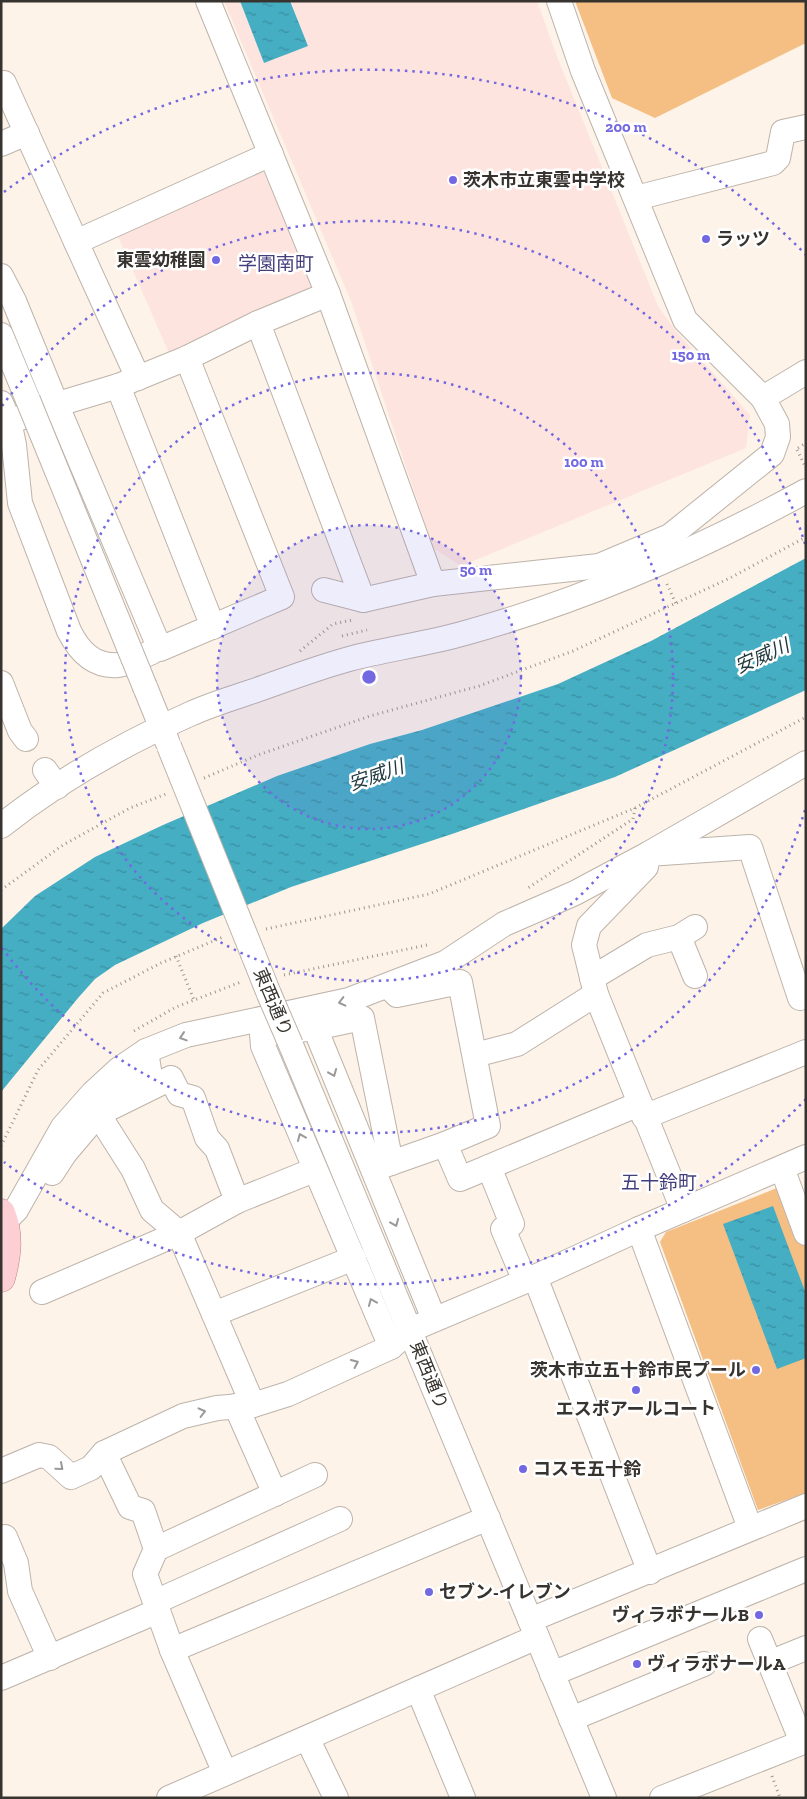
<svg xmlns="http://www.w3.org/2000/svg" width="807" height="1799" font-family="'Zilla Slab','Noto Sans JP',serif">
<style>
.education{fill:#fee4df}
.green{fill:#f5be83}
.water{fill:url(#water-ripples)}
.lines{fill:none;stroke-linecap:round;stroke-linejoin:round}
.minor-casing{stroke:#bdb3aa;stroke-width:26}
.major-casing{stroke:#b78487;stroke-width:29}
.path{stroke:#9e978f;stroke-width:3;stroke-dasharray:1 4;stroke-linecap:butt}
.minor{stroke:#fff;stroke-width:24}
.major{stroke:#fdcfd4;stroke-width:28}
.minor-bridge-casing{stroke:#bdb3aa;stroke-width:26;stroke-linecap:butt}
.minor-bridge{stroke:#fff;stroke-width:24}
.oneway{stroke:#9b9997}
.ring{fill:none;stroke:#7368e2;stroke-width:2.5;stroke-dasharray:2.5 5}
.poi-dot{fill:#7368e2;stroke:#fff;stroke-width:2}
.labels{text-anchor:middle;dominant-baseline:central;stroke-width:5;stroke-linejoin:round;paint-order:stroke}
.poi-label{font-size:18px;font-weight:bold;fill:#37332f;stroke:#fff;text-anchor:start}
.street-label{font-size:18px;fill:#37332f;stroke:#fff}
.neighbourhood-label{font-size:19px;fill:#433f7c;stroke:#fff}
.water-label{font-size:19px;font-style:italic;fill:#21393e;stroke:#fff}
.centre{fill:#7368e2;stroke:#fff;stroke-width:2.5}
.ring-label{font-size:15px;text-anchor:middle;font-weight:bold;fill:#7368e2;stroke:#fff;stroke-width:5;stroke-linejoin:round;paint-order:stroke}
</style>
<defs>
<pattern id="water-ripples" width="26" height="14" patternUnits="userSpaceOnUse" patternTransform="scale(1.25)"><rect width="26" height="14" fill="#45aec3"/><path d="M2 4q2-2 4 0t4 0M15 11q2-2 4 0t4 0" fill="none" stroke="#3a8e9f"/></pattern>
</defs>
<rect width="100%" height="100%" fill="#fdf3e8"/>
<g class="education">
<polygon points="224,1 537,1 558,59 658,306 675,330 750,415 746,448 461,566 433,548 351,301"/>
<polygon points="260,171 265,173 315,289 169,353 116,232"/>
</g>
<g class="green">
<polygon points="575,1 806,1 806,43 655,118 612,98"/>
<polygon points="777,1188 785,1191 806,1248 806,1493 758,1510 660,1242 666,1232"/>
</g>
<g class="water">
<polygon points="240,1 290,1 308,46 264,63"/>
<polygon points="806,558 806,690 615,777 452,834 291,887 203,923 115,965 95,979 78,998 1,1092 1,929 35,896 95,857 163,825 277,776 370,744 422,730 558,684 651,641"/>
<polygon points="773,1206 806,1294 806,1358 777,1369 723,1224"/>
</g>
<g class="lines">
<defs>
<g id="minor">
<polyline points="208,1 328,294 433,584"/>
<polyline points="4,83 76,242"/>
<polyline points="1,144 27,133"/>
<polyline points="636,198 773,163 778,158 783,132 806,127"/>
<polyline points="1,276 14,301 57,406 160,649 282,597 187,358"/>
<polyline points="258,323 363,600 433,584 599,566 670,536 772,454 778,437 777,424 763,398 685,320 583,71 559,1"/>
<polyline points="1,335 28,400"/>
<polyline points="138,378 76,242 271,154"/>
<polyline points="118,386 213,627"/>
<polyline points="763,398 806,372"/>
<path d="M1,403L9,421L14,445L20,503L69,631C79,651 93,667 118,665C129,664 142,656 152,652"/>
<polyline points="1,424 57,406 68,401 118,386 187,358 258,323 328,294"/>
<polyline points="324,590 363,600"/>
<polyline points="1,683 20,731 26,739"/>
<polyline points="145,687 167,741"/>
<polyline points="45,770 57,787"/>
<path d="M1,826C59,780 123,744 190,714C214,703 240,696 265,687C293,677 320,667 349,659C387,649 427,644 465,633C584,600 698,550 806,491"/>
<polyline points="679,937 695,976"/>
<polyline points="253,954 269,994"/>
<polyline points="592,978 647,945 679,937 695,927"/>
<polyline points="390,988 397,995 460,982 488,1126 445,1144"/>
<polyline points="312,1012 315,1028 434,1319"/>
<polyline points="291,1045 604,1798"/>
<polyline points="146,1051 149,1070 122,1089 98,1114 133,1169 152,1210 179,1233 253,1405"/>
<polyline points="475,1055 517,1044 596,994"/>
<polyline points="644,1117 806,1052"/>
<polyline points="489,1167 512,1224 503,1229 525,1281"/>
<polyline points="377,1168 445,1144 460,1179 639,1104"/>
<polyline points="782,1168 806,1233"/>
<polyline points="52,1173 65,1153 98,1114 171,1078 179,1094 193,1098 207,1138 217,1149 237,1201"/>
<polyline points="683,1210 596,994 584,945 589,926 646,867 648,854 750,847 800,998"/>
<polyline points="5,1221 16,1210 63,1127 93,1093 118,1070 146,1051 186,1035 349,1000 445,963 504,924 575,893 648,854 806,763"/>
<polyline points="639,1229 750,1528"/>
<polyline points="535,1277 650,1572"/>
<polyline points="42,1292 179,1233 237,1201 314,1170"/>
<polyline points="214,1314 354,1258"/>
<polyline points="391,1347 263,1046 262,1034 315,1028 362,1018 391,1163"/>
<polyline points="236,1406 275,1494"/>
<polyline points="104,1453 130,1507 143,1511 156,1549 145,1574 172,1650 225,1773"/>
<polyline points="1,1471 39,1455 49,1457 71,1477 91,1468 104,1453 183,1416 217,1408 253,1405 288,1394 391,1347 410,1330 535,1277 639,1229 806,1157"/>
<polyline points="5,1537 16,1563 20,1591 50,1658"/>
<polyline points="156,1549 315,1475"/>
<polyline points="155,1602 340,1519"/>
<polyline points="530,1620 806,1506"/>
<polyline points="760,1639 802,1742"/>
<polyline points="172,1650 488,1518"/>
<polyline points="769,1663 806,1648"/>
<polyline points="552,1674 806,1569"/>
<polyline points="1,1678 158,1611"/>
<polyline points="418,1689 463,1798"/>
<polyline points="571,1719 704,1664"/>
<polyline points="307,1738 336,1798"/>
<polyline points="169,1798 537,1637"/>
<polyline points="662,1798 806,1741"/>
</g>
<path id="major" d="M1,1213C10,1235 7,1256 1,1278"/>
</defs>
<use href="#minor" class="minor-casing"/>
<use href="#major" class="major-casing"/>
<g class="path">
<polyline points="798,448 806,443"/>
<polyline points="797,450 806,468"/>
<polyline points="667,584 676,604"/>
<polyline points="342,636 367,630"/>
<polyline points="300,651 333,624 352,620"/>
<polyline points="204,778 258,755 370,716 479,686 573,651 730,578 806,537"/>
<polyline points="635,808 806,717"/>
<polyline points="1,890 63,845 130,808 166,794"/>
<polyline points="266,929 429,894 635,808 633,819 528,888"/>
<polyline points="176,956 194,1000"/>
<polyline points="284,975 427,945"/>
<polyline points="134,1031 176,1007 241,982"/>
<polyline points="1,1146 38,1070 103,993 161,963 223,937"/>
<polyline points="772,1776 780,1798"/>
</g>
<use href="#minor" class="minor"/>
<use href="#major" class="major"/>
<defs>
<g id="minor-bridge">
<polyline points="28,400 145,687"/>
<polyline points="169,746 253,954"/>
<polyline points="269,994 291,1045"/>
</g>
</defs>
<use href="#minor-bridge" class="minor-bridge-casing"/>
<use href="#minor-bridge" class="minor-bridge"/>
</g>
<defs><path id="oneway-chevron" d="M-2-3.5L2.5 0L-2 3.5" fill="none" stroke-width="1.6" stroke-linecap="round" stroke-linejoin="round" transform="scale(1.25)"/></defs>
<g class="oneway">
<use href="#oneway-chevron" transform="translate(342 1002) rotate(166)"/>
<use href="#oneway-chevron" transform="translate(183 1037) rotate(162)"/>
<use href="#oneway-chevron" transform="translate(333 1073) rotate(68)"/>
<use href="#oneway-chevron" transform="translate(301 1137) rotate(-113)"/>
<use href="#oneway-chevron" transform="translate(395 1223) rotate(68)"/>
<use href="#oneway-chevron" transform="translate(372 1302) rotate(-113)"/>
<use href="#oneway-chevron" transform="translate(355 1363) rotate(-25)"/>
<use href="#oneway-chevron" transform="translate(202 1412) rotate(-14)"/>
<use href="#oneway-chevron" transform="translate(60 1467) rotate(41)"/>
</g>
<circle cx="369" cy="677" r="152" fill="#7368e2" fill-opacity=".12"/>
<g class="ring">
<circle cx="369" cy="677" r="152"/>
<circle cx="369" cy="677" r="304"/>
<path d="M805 810A456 456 0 0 1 2 948M2 406A456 456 0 0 1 805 544"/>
<path d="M806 1099A607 607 0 0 1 4 1162M4 192A607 607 0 0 1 806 255"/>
</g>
<g class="poi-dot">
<circle cx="453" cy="180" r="5"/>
<circle cx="706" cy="239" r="5"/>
<circle cx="216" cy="260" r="5"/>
<circle cx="756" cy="1370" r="5"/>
<circle cx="636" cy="1390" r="5"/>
<circle cx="523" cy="1469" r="5"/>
<circle cx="429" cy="1592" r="5"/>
<circle cx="759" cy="1615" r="5"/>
<circle cx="637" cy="1664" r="5"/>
</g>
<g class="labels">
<g class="poi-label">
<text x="463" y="180">茨木市立東雲中学校</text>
<text x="716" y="239">ラッツ</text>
<text x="206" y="260" text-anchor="end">東雲幼稚園</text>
<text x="746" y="1370" text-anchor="end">茨木市立五十鈴市民プール</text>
<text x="636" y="1409" text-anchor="middle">エスポアールコート</text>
<text x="533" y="1469">コスモ五十鈴</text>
<text x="439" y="1592">セブン-イレブン</text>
<text x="749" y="1615" text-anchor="end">ヴィラボナールB</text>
<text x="647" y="1664">ヴィラボナールA</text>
</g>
<g class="street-label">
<text transform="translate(273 1002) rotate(67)">東西通り</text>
<text transform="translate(429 1375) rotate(68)">東西通り</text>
</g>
<g class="neighbourhood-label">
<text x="276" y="263">学園南町</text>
<text x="659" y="1182">五十鈴町</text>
</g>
<g class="water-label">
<text transform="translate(762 656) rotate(-24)">安威川</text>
<text transform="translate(376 775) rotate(-19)">安威川</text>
</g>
</g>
<circle cx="369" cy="677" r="8" class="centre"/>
<g class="ring-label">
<text x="626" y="132">200 m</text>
<text x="691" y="360">150 m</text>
<text x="584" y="467">100 m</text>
<text x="476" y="575">50 m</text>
</g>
<rect width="807" height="1799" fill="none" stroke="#37332f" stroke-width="5"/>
</svg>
